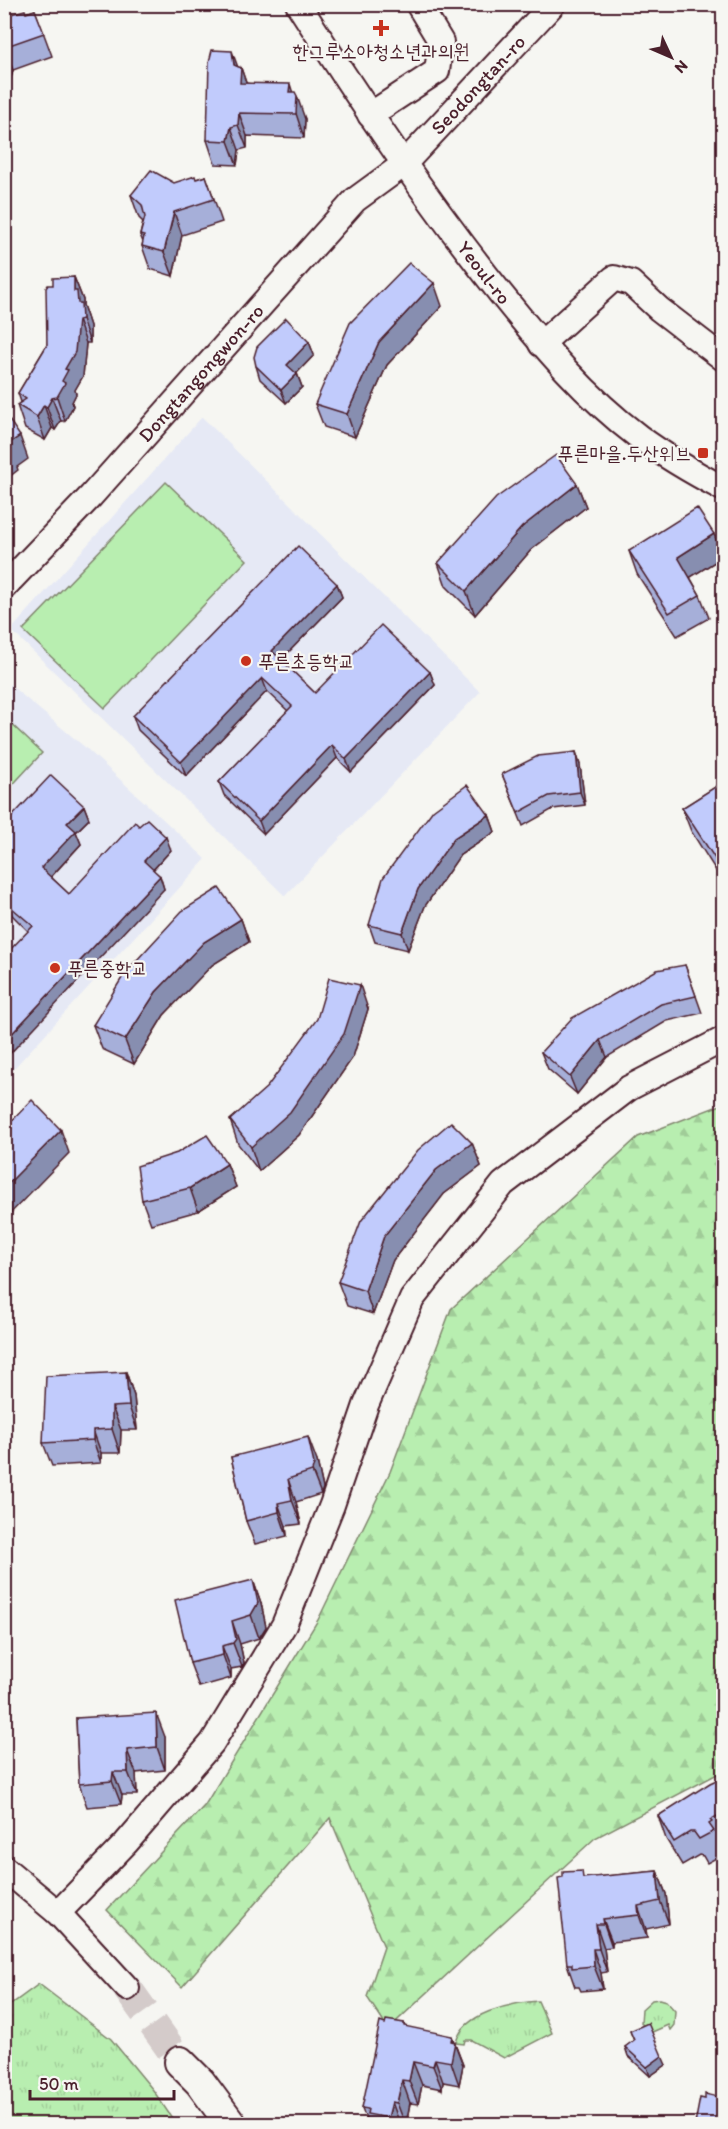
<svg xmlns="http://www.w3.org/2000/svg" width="728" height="2129" font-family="Itim,'Poor Story',sans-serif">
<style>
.built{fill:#e6e9f5}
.forest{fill:url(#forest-firs);stroke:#81866e;stroke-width:1.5}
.park{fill:url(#park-tufts);stroke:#81866e;stroke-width:1.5}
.garden{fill:#b8eeb0;stroke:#81866e;stroke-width:1.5}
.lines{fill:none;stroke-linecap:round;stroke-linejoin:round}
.major-tunnel{stroke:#d4cbca;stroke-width:30;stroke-dasharray:30 15;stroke-linecap:butt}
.minor-casing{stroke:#4a1f2b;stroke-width:28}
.major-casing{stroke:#4a1f2b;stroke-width:34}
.minor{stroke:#f6f6f2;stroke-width:24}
.major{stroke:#f6f6f2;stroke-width:30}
.wall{fill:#a6afd9;stroke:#4a1f2b;stroke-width:1.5}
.shaded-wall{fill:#878eb0;stroke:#4a1f2b;stroke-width:1.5}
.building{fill:#c1cbfc;stroke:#4a1f2b;stroke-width:1.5}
.poi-dot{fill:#c8321e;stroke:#f6f6f2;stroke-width:2}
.labels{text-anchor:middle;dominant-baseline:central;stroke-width:4.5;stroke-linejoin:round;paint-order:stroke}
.poi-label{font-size:20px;fill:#4a1f2b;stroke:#f6f6f2;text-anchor:start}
.street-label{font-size:20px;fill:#4a1f2b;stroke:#f6f6f2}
</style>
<defs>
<pattern id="forest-firs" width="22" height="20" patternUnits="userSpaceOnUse" patternTransform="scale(1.5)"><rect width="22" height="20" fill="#b8eeb0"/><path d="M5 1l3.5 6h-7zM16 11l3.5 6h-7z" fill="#a0cc98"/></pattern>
<pattern id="park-tufts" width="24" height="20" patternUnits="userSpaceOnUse" patternTransform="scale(1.5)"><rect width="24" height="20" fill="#b8eeb0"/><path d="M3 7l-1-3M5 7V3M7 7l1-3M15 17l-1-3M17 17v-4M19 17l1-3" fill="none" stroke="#a0cc98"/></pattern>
</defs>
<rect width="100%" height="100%" fill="#f6f6f2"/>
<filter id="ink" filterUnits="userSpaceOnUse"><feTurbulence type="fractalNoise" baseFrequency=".0167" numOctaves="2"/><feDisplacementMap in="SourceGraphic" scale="12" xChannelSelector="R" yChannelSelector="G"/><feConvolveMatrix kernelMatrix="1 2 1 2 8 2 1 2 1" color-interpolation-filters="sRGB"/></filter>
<g filter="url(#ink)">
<g class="built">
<polygon points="202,417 480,692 285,896 11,630"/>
<polygon points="4,680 86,748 206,859 5,1078"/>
</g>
<polygon class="forest" points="723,1104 723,1771 595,1838 388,2029 367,1997 384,1947 330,1818 182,1987 107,1910 205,1805 318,1620 390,1472 451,1309 638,1137"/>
<g class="park">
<polygon points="39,1984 111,2039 153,2090 176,2124 5,2124 5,2009"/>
<polygon points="659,1999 666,2001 675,2011 674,2025 670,2030 668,2025 650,2033 641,2023 642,2009 652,2000"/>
<path d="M538,2001L552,2033L504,2058L471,2040H465L464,2044L456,2043C462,2013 511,2003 538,2001Z"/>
</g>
<g class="garden">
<polygon points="166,482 247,560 105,708 23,630"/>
<polygon points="5,718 42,753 5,793 4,793"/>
</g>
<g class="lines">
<polyline class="major-tunnel" points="127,1988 180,2062"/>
<defs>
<g id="minor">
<path id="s1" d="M298,4C362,104 427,201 501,294C542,345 586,397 639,437C666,457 694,473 724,489"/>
<polyline points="370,115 437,71 441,42 418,4"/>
<polyline points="541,344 614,278 631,283 659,309 724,359"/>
<path id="s2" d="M4,587L91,496L355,200L403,165L553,4"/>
<polyline points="4,1868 58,1913 127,1988"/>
<polyline points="58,1913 126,1843 212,1743 284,1625 332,1505 366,1405 412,1299 503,1184 629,1088 724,1039"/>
</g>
<polyline id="major" points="180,2062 200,2082 231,2124"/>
</defs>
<use href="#minor" class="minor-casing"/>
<use href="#major" class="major-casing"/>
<use href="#minor" class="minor"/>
<use href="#major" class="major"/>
</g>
<g class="wall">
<polygon points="35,10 52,56 13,70 4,104 4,16 26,13"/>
<polygon points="238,67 241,68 246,83 292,92 305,119 304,138 247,136 247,148 239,150 237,165 215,164 207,140"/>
<polygon points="206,176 222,222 182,235 173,276 150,269 142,246 143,242 140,235 143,222 139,218 131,195 174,183 196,179"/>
<polygon points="74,277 83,300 83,305 90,326 90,343 86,343 83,376 75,390 76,394 72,402 73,406 65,421 61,421 55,430 52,428 45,440 25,429 17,405 21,402 18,393 47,345 53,285"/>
<polygon points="442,306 387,365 355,437 324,427 315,404"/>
<polygon points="309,342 314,355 297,373 302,387 286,403 260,379 256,366"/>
<polygon points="577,484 586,507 531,550 475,615 446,586 438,563"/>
<polygon points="714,534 723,557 690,577 700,595 709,618 677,636 637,574 629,551"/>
<polygon points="337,584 342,597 281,660 315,693 430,672 435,685 351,772 337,758 264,834 224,795 219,782 288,711 267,691 186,776 138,730 133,716"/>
<polygon points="576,752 580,765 585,805 553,809 523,826 502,774"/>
<polygon points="723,782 723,882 691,831 682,808"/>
<polygon points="84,806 89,819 76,832 81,844 51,877 69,894 171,850 153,870 160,876 164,889 28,931 10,913 4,919 4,825"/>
<polygon points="489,815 495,832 460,855 425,906 408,950 375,942 369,925"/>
<polygon points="241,919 249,942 212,965 164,1015 134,1064 102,1049 93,1025"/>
<polygon points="685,965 702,1013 667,1021 607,1057 577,1094 548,1069 541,1052"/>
<polygon points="368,1009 353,1057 299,1135 259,1171 238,1144 230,1120"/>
<polygon points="472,1143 481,1166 444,1194 393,1260 373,1314 347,1306 338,1282"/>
<polygon points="227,1164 236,1187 198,1211 151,1224 142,1200"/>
<polygon points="126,1372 134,1396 137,1430 121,1430 120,1453 101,1453 101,1463 52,1466 43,1443"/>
<polygon points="231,1457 317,1461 323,1488 321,1494 296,1502 301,1524 286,1526 287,1536 255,1544 246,1521"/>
<polygon points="253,1580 261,1603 266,1627 259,1638 240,1644 244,1663 242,1667 231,1669 231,1678 199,1687 190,1663"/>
<polygon points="76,1718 165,1737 165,1770 136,1773 137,1795 122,1795 121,1804 87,1807 79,1784"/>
<polygon points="723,1777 723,1840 719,1843 720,1845 719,1846 722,1855 707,1863 703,1856 699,1855 682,1865 666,1839 658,1816"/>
<polygon points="657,1871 666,1894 669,1924 646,1929 647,1938 612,1942 612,1947 604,1948 607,1972 601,1973 603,1989 581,1991 579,1987 575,1987 567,1964 585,1878"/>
<polygon points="404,2023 405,2027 454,2042 463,2065 459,2085 443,2082 442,2089 422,2085 418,2104 410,2103 406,2124 368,2124 362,2108 385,2024"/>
<polygon points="630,2031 666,2065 650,2076 628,2056 625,2047 634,2041"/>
</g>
<g class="shaded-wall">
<polygon points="4,47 13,70 4,104"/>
<polygon points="232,51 240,73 241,68 249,91 248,107 234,65"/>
<polygon points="290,84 296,103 297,96 305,119 304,138 289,92"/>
<polygon points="239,113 247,136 247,148 238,125"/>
<polygon points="231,127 239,150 237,165 228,141"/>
<polygon points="174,212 182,235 173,276 164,252"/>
<polygon points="74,277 83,300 83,305 90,326 90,343 82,319 74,291"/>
<polygon points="434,283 442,306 387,365 355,437 347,414 379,342"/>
<polygon points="78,320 86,343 83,376 75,390 76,394 72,402 73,406 65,421 57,397"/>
<polygon points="309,342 314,355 292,378 287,365"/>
<polygon points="297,374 302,387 286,403 281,390"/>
<polygon points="52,398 61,421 55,430 47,407"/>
<polygon points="44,405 52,428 45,440 37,417"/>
<polygon points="20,436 28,459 17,467 18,470 9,477 10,480 4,484 4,450 8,444"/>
<polygon points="577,484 586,507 531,550 475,615 466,591 522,527"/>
<polygon points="714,534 723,557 686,580 678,557"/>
<polygon points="337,584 342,597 277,664 272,651"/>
<polygon points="430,672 435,685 351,772 346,759"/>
<polygon points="262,678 267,691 186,776 181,762"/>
<polygon points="332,745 337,758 264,834 259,821"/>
<polygon points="576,752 580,765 585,805 580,792"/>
<polygon points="84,806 89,819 76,832 81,844 46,882 41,868 67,823"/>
<polygon points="489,815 495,832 460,855 425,906 408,950 402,933 418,889 454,838"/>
<polygon points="166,837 171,850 149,874 144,861"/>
<polygon points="160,876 164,889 4,1060 4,1042"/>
<polygon points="5,900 10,913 4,919 4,901"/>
<polygon points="241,919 249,942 212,965 164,1015 134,1064 125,1040 156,992 204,942"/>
<polygon points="360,985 368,1009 353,1057 299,1135 259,1171 251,1147"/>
<polygon points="600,1040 607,1057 577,1094 570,1077"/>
<polygon points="61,1130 69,1153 4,1220 4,1188"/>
<polygon points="472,1143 481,1166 444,1194 393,1260 373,1314 365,1291 384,1236 436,1170"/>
<polygon points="227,1164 236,1187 198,1211 190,1188"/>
<polygon points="126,1372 134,1396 137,1430 129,1406"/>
<polygon points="112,1407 121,1430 120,1453 112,1429"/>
<polygon points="93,1430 101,1453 101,1463 93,1440"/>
<polygon points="308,1437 317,1461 323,1488 321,1494 312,1471"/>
<polygon points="288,1479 296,1502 301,1524 292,1500"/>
<polygon points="278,1503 286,1526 287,1536 279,1512"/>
<polygon points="253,1580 261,1603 266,1627 259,1638 251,1615"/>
<polygon points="232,1621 240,1644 244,1663 242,1667 233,1643"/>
<polygon points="222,1646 231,1669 231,1678 223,1655"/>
<polygon points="156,1713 165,1737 165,1770 157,1747"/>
<polygon points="127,1750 136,1773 137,1795 128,1772"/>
<polygon points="113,1772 122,1795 121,1804 112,1781"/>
<polygon points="657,1871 666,1894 669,1924 660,1901"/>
<polygon points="638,1906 646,1929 647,1938 639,1915"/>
<polygon points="603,1919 612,1942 612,1947 604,1924"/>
<polygon points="596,1924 604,1948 607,1972 599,1949"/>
<polygon points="593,1949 601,1973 603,1989 594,1966"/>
<polygon points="452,2036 463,2065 459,2085 451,2062"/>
<polygon points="662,2056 666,2065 650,2076 647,2067"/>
<polygon points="435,2059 443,2082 442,2089 433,2066"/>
<polygon points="413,2062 422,2085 418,2104 409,2081"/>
<polygon points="402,2080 410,2103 406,2124 405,2124 397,2103"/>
<polygon points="392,2102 400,2124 391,2124 388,2118"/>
</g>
<g class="building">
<polygon points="25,10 26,13 35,10 44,33 4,47 4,16"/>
<polygon points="212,50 232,51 234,65 241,68 240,83 290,84 289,92 295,92 297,96 296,114 239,113 238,125 231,127 228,141 207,140 209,62"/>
<polygon points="151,170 174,183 195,176 196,179 206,176 214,199 174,212 164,252 142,246 144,236 140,235 145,217 142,205 131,195"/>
<polygon points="409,263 434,283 379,342 347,414 315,404 350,323"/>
<polygon points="74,277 74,291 77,291 78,303 81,303 82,319 78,320 75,352 65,369 68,370 62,381 65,383 57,397 52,398 47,407 44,405 37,417 17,405 26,399 18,393 47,345 46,288 48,285 53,285 53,278"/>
<polygon points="286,318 309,342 287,365 297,374 281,390 256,366 254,357 257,347"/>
<polygon points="5,414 20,436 8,444 10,447 4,450"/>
<polygon points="556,455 577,484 522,527 466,591 438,563 496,498"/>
<polygon points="697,508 714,534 678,557 700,595 669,613 629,551"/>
<polygon points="298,546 337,584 272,651 315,693 381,625 430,672 346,759 332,745 259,821 219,782 292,706 262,678 181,762 133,716"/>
<polygon points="576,752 580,792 549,796 518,813 502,774 538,756"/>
<polygon points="51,775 84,806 67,823 76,831 41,868 69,894 135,822 139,826 147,819 166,837 144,861 160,876 4,1042 4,956 33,926 4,901 4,825"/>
<polygon points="723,782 723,871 682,808"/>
<polygon points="467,785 489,815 454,838 418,889 402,933 369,925 383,878 433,810"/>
<polygon points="219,888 241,919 204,942 156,992 125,1040 93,1025 125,973 182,911"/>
<polygon points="685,965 696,996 661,1004 600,1040 570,1077 541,1052 572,1018 657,970"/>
<polygon points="329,978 360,985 344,1034 290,1112 251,1147 230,1120 267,1087 317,1019"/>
<polygon points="32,1100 61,1130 4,1188 4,1129"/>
<polygon points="451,1122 472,1143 436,1170 384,1236 365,1291 338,1282 361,1221 418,1150"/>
<polygon points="207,1135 227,1164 190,1188 142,1200 137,1166 177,1153"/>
<polygon points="126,1372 129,1406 112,1407 112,1429 93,1430 93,1440 43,1443 46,1376"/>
<polygon points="308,1437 314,1464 312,1471 288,1479 292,1500 278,1503 279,1512 246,1521 231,1457"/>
<polygon points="253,1580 258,1603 251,1615 232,1621 236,1639 233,1643 222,1646 223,1655 190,1663 175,1600"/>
<polygon points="156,1713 157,1747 127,1750 128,1772 113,1772 112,1781 79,1784 76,1718"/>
<polygon points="723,1777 723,1813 710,1820 712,1822 709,1824 714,1831 699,1839 694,1832 690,1832 674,1842 658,1816 710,1783"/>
<polygon points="582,1871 583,1878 657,1871 660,1901 638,1906 639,1915 603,1919 604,1924 596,1924 599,1949 593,1949 594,1966 572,1968 572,1964 567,1964 558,1878 563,1877 563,1872"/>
<polygon points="386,2020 404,2023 404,2026 452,2036 451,2041 455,2042 451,2062 435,2059 433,2066 413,2062 409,2081 402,2080 397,2103 392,2102 388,2118 367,2114 368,2109 362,2108 380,2022 385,2024"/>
<polygon points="648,2023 662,2056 647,2067 625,2047 634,2040 630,2031"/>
<polygon points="705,2094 723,2098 723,2124 695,2124 700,2098 705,2099"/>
</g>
</g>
<g class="poi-dot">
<path d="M378 19h6v6h6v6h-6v6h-6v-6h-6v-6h6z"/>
<rect x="697" y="447" width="12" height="12" rx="3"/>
<circle cx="246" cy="661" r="6"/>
<circle cx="55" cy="968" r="6"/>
</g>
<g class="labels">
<g class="poi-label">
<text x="381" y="51" text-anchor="middle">한그루소아청소년과의원</text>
<text x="691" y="453" text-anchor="end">푸른마을.두산위브</text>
<text x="258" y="661">푸른초등학교</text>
<text x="67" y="968">푸른중학교</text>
</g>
<g class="street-label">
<text stroke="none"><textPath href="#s2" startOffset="692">Seodongtan-ro</textPath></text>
<text stroke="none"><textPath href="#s1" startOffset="327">Yeoul-ro</textPath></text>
<text stroke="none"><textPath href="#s2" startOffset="291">Dongtangongwon-ro</textPath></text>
</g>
</g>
<rect width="728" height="2129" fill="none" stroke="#f6f6f2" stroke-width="24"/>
<rect x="12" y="12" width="704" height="2105" fill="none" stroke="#4a1f2b" stroke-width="2" filter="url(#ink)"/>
<g transform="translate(671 57) rotate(134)" stroke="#f6f6f2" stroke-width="4.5" paint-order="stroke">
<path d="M0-4.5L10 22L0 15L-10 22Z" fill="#4a1f2b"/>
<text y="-9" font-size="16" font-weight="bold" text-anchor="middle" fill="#4a1f2b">N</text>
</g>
<path d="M30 2090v9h144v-9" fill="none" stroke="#4a1f2b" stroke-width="3"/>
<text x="39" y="2090" font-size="18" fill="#4a1f2b" stroke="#f6f6f2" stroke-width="4.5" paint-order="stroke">50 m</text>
</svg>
